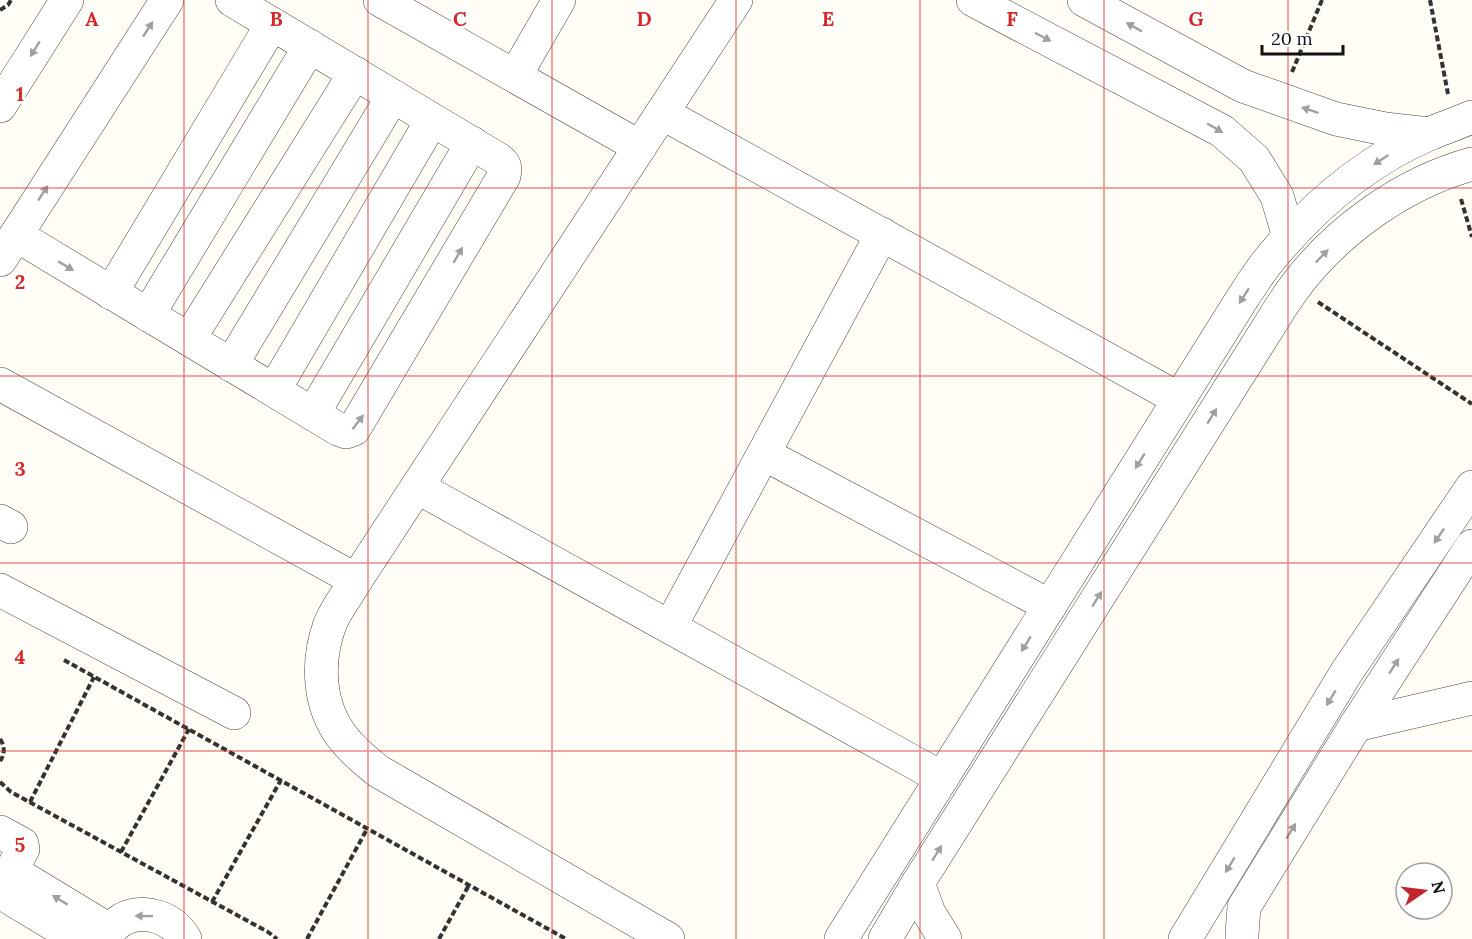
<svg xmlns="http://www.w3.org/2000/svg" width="1472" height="939" font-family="Lora,serif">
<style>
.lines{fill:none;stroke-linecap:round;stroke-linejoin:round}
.minor-casing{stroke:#444;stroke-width:34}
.path{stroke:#333;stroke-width:4;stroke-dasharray:6 3;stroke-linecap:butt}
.minor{stroke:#fff;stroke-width:33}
.oneway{fill:#a0a0a0}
.grid{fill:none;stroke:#d62828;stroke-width:1.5;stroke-opacity:0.55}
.grid-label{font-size:20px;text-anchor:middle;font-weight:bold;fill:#d62828;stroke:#fff;stroke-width:6;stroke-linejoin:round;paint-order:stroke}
</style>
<rect width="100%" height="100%" fill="#fffdf5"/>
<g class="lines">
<defs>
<g id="minor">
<polyline points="380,0 640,147"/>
<polyline points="973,0 1222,131 1254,159 1277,196 1289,237"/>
<polyline points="1084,0 1243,86 1336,119 1385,129 1429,134"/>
<polyline points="515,76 559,0"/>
<polyline points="0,106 67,0"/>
<polyline points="662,113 1179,399"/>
<path d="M16,235L338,429L346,432L354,429L504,176C506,167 505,164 498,159L232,0"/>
<polyline points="0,260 167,0"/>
<polyline points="111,293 272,24"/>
<polyline points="148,315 310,46"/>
<polyline points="189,339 355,73"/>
<polyline points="231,365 393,96"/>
<polyline points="0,384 356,580"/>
<polyline points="274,390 432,120"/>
<polyline points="313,414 472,143"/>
<polyline points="764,454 1050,606"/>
<polyline points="417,487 942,778"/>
<polyline points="0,521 11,527"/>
<polyline points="0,590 234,713"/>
<polyline points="670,627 882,234"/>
<polyline points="1356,725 1472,698"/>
<polyline points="0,832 22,844 23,849 1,890"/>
<polyline points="12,871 109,930"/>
<polyline points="918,883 929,913 945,939"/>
<polyline points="0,892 78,939"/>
<path d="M103,939C108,932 115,924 123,919C146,908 173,918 185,939"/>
<path d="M668,939L378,771C366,761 354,752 344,739C318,707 316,662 330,624C336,609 348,594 356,580L736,0"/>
<path d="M841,939L1242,299C1249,288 1257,276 1265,265C1309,210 1364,162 1429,134C1443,128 1458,123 1472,117"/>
<path d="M885,939L918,883L1271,323C1278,311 1286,299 1294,288C1336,231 1403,183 1472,164"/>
<polyline points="1185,939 1346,673 1472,487"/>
<polyline points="1242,939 1242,934 1244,907 1356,725 1472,546"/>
</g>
</defs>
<use href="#minor" class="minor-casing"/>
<g class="path">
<polyline points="1430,0 1448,94"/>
<polyline points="0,10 8,5 11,0"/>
<polyline points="1292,72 1322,0"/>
<polyline points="1461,199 1472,237"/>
<polyline points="1318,302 1472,404"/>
<polyline points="64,660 566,939"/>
<path d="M0,739C5,746 5,755 0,761"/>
<polyline points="0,782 11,792 268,932 277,939"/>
<polyline points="30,802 94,677"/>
<polyline points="121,852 189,729"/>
<polyline points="212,902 281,780"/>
<polyline points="307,939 367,829"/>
<polyline points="439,939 469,885"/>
</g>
<use href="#minor" class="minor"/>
</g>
<defs><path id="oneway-solid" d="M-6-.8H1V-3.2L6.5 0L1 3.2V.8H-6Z" transform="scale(1.5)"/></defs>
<g class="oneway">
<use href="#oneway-solid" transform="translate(1134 27) rotate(-151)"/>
<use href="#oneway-solid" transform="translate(148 29) rotate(-57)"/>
<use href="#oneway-solid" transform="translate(1043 37) rotate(28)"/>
<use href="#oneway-solid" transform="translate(35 49) rotate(122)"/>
<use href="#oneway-solid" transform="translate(1310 110) rotate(-162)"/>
<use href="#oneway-solid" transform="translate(1215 128) rotate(30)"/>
<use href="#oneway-solid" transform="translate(1381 160) rotate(147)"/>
<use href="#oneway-solid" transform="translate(43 193) rotate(-57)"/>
<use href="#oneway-solid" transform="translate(458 255) rotate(-60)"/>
<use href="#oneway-solid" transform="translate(1322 256) rotate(-46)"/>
<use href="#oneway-solid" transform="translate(66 266) rotate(31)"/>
<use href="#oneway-solid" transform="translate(1244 296) rotate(123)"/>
<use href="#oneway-solid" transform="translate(1212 416) rotate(-58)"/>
<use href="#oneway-solid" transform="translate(358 422) rotate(-53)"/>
<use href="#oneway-solid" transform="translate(1140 461) rotate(122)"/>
<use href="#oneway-solid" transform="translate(1439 536) rotate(124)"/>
<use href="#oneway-solid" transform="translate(1097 599) rotate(-58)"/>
<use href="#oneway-solid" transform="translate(1026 644) rotate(122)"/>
<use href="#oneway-solid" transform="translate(1394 666) rotate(-57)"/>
<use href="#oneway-solid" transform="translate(1331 698) rotate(121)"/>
<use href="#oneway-solid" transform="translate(1291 831) rotate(-59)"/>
<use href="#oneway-solid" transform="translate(937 853) rotate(-58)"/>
<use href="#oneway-solid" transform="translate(1230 865) rotate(121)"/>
<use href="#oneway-solid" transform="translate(60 900) rotate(-149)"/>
<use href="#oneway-solid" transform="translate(144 916) rotate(-179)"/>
</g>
<path class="grid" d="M184,0V939M368,0V939M552,0V939M736,0V939M920,0V939M1104,0V939M1288,0V939M0,188H1472M0,376H1472M0,563H1472M0,751H1472"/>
<g class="grid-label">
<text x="92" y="26">A</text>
<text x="276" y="26">B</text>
<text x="460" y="26">C</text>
<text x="644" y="26">D</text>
<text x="828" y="26">E</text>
<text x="1012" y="26">F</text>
<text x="1196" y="26">G</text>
<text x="20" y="101">1</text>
<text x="20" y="289">2</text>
<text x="20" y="476">3</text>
<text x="20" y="664">4</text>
<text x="20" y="852">5</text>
</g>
<g transform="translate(1424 891) rotate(76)"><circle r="28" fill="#ffffff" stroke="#a0a0a0" stroke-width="1.5"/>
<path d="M0-4.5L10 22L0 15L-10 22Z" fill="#c4262e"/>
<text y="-9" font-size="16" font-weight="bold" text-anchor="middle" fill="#111111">N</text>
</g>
<path d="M1262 45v9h81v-9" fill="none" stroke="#111111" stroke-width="3"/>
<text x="1271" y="45" font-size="18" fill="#111111" stroke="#ffffff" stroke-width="4.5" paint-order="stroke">20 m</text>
</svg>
